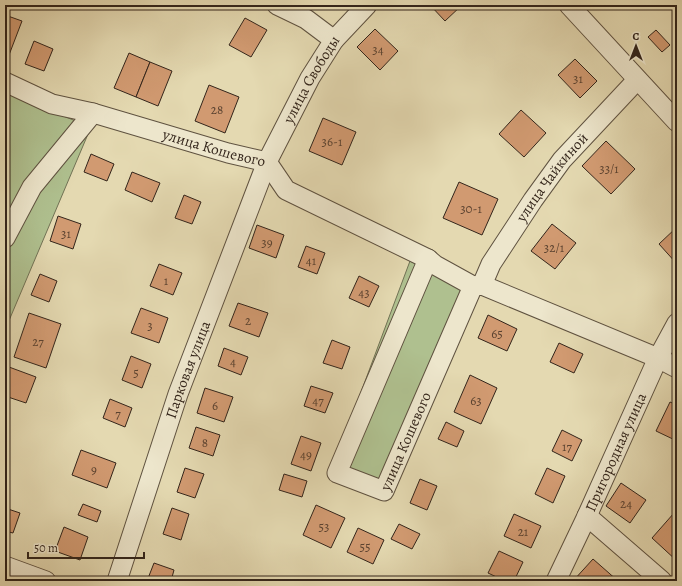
<svg xmlns="http://www.w3.org/2000/svg" width="682" height="586" font-family="Alegreya,serif">
<style>
.green{fill:#afc08f;stroke:#717255}
.building{fill:#d19a71;stroke:#33251b}
.lines{fill:none;stroke-linecap:round;stroke-linejoin:round}
.minor-casing{stroke:#5f5240;stroke-width:21}
.minor{stroke:#ede6cc;stroke-width:19}
.labels{text-anchor:middle;dominant-baseline:central;stroke-width:3;stroke-linejoin:round;paint-order:stroke}
.number-label{font-size:13px;fill:#5a4230}
.street-label{font-size:15px;fill:#33251b;stroke:#ede6cc}
</style>
<rect width="100%" height="100%" fill="#e4d9b1"/>
<filter id="stains"><feTurbulence type="fractalNoise" baseFrequency=".005" numOctaves="4"/><feColorMatrix values="0 0 0 0 .2 0 0 0 0 .09 0 0 0 0 .02 0 0 0 .5 -.17"/></filter>
<radialGradient id="worn" r=".72"><stop offset=".6" stop-color="#630" stop-opacity="0"/><stop offset="1" stop-color="#630" stop-opacity=".3"/></radialGradient>
<g class="green">
<polygon points="5,93 91,127 5,330"/>
<polygon points="410,261 478,294 389,499 330,475"/>
</g>
<g class="building">
<polygon points="430,5 462,5 445,21"/>
<polygon points="5,15 22,21 9,55 5,54"/>
<polygon points="245,18 267,30 251,57 229,45"/>
<polygon points="375,29 398,51 380,70 357,47"/>
<polygon points="656,30 670,45 662,52 648,37"/>
<polygon points="34,41 53,49 44,71 25,64"/>
<polygon points="129,53 150,62 136,97 114,88"/>
<polygon points="575,59 597,81 580,98 558,75"/>
<polygon points="150,62 172,71 158,106 136,97"/>
<polygon points="209,85 239,97 225,133 195,121"/>
<polygon points="521,110 546,133 524,157 499,134"/>
<polygon points="323,118 356,132 342,165 309,151"/>
<polygon points="606,141 635,169 611,194 582,166"/>
<polygon points="91,154 114,164 107,181 84,172"/>
<polygon points="132,172 160,183 152,202 125,190"/>
<polygon points="459,182 498,199 482,235 443,218"/>
<polygon points="184,195 201,202 192,224 175,218"/>
<polygon points="58,216 81,224 73,249 50,241"/>
<polygon points="552,224 576,243 555,269 531,251"/>
<polygon points="257,225 284,235 276,258 249,248"/>
<polygon points="677,227 677,264 659,244"/>
<polygon points="306,246 325,253 317,274 298,267"/>
<polygon points="159,264 182,273 173,295 150,286"/>
<polygon points="40,274 57,281 49,302 31,295"/>
<polygon points="359,276 379,286 369,307 349,298"/>
<polygon points="238,303 268,313 259,337 229,326"/>
<polygon points="141,308 168,318 159,343 131,333"/>
<polygon points="29,313 61,324 46,368 14,357"/>
<polygon points="488,315 517,329 507,351 478,338"/>
<polygon points="332,340 350,347 342,369 323,363"/>
<polygon points="559,343 583,354 574,373 550,362"/>
<polygon points="224,348 248,357 241,375 218,366"/>
<polygon points="131,356 151,364 142,388 122,380"/>
<polygon points="9,367 36,377 26,403 5,396 5,378"/>
<polygon points="470,375 497,388 481,424 454,412"/>
<polygon points="311,386 333,393 325,413 304,406"/>
<polygon points="205,388 233,397 224,422 197,413"/>
<polygon points="110,399 132,408 125,427 103,418"/>
<polygon points="670,402 677,405 677,441 656,431"/>
<polygon points="446,422 464,431 457,447 438,439"/>
<polygon points="196,427 220,435 213,456 189,448"/>
<polygon points="562,430 582,440 572,461 552,451"/>
<polygon points="301,436 321,443 311,471 291,464"/>
<polygon points="81,450 116,463 107,488 72,475"/>
<polygon points="185,468 204,474 195,498 177,492"/>
<polygon points="547,468 565,476 553,503 535,494"/>
<polygon points="284,474 307,481 302,497 279,490"/>
<polygon points="420,479 437,486 427,510 410,503"/>
<polygon points="621,483 646,500 630,523 606,506"/>
<polygon points="83,504 101,511 97,522 78,515"/>
<polygon points="316,505 345,518 331,548 303,535"/>
<polygon points="5,508 20,513 13,533 5,531"/>
<polygon points="172,508 189,514 181,540 163,534"/>
<polygon points="674,513 677,516 677,561 652,538"/>
<polygon points="514,514 541,526 531,548 504,536"/>
<polygon points="399,524 420,534 412,549 391,539"/>
<polygon points="64,527 88,537 80,560 55,551"/>
<polygon points="358,528 384,540 373,564 347,552"/>
<polygon points="499,551 523,562 514,581 505,581 488,573"/>
<polygon points="593,559 618,581 573,581"/>
<polygon points="154,563 174,570 171,581 147,581"/>
</g>
<g class="lines">
<defs>
<g id="minor">
<polyline points="277,5 306,19 334,40"/>
<polyline points="569,5 677,122"/>
<path id="s1" d="M5,82L52,104L93,113L228,153L267,162L286,190L428,259L435,265L473,286L482,285L658,358L677,368"/>
<polyline points="5,238 32,187 93,113"/>
<path id="s2" d="M428,259L337,473L384,491L473,286"/>
<path id="s3" d="M482,285L491,264L533,200L562,160L637,80"/>
<polyline points="587,516 662,581"/>
<polyline points="5,566 46,581"/>
<path id="s4" d="M117,581L178,394L267,162L310,78L334,40L367,5"/>
<path id="s5" d="M556,581L587,516L658,358L677,323"/>
</g>
</defs>
<use href="#minor" class="minor-casing"/>
<use href="#minor" class="minor"/>
</g>
<g class="labels">
<g class="number-label">
<text x="378" y="49">34</text>
<text x="578" y="78">31</text>
<text x="217" y="109">28</text>
<text x="332" y="141">36-1</text>
<text x="609" y="168">33/1</text>
<text x="471" y="208">30-1</text>
<text x="66" y="233">31</text>
<text x="267" y="242">39</text>
<text x="554" y="247">32/1</text>
<text x="311" y="260">41</text>
<text x="166" y="280">1</text>
<text x="364" y="292">43</text>
<text x="248" y="320">2</text>
<text x="150" y="325">3</text>
<text x="497" y="333">65</text>
<text x="38" y="341">27</text>
<text x="233" y="361">4</text>
<text x="136" y="372">5</text>
<text x="318" y="400">47</text>
<text x="476" y="400">63</text>
<text x="215" y="405">6</text>
<text x="118" y="413">7</text>
<text x="205" y="442">8</text>
<text x="567" y="446">17</text>
<text x="306" y="454">49</text>
<text x="94" y="469">9</text>
<text x="626" y="503">24</text>
<text x="324" y="526">53</text>
<text x="523" y="531">21</text>
<text x="365" y="546">55</text>
</g>
<g class="street-label">
<text stroke="none"><textPath href="#s4" startOffset="539">улица Свободы</textPath></text>
<text stroke="none"><textPath href="#s1" startOffset="220">улица Кошевого</textPath></text>
<text stroke="none"><textPath href="#s3" startOffset="129">улица Чайкиной</textPath></text>
<text stroke="none"><textPath href="#s4" startOffset="223">Парковая улица</textPath></text>
<text stroke="none"><textPath href="#s2" startOffset="337">улица Кошевого</textPath></text>
<text stroke="none"><textPath href="#s5" startOffset="142">Пригородная улица</textPath></text>
</g>
</g>
<rect width="682" height="586" fill="none" stroke="#e4d9b1" stroke-width="20"/>
<rect x="6" y="6" width="670" height="574" fill="none" stroke="#33251b" stroke-width="2"/>
<rect x="10" y="10" width="662" height="566" fill="none" stroke="#33251b"/>
<g transform="translate(636 46)" stroke="#ede6cc" stroke-width="3" paint-order="stroke">
<path d="M0-3L7 15L0 10L-7 15Z" fill="#33251b"/>
<text y="-6" font-size="11" font-weight="bold" text-anchor="middle" fill="#33251b">С</text>
</g>
<path d="M28 552v6h116v-6" fill="none" stroke="#33251b" stroke-width="2"/>
<text x="34" y="552" font-size="12" fill="#33251b" stroke="#ede6cc" stroke-width="3" paint-order="stroke">50 m</text>
<rect width="100%" height="100%" filter="url(#stains)"/>
<rect width="100%" height="100%" fill="url(#worn)"/>
</svg>
